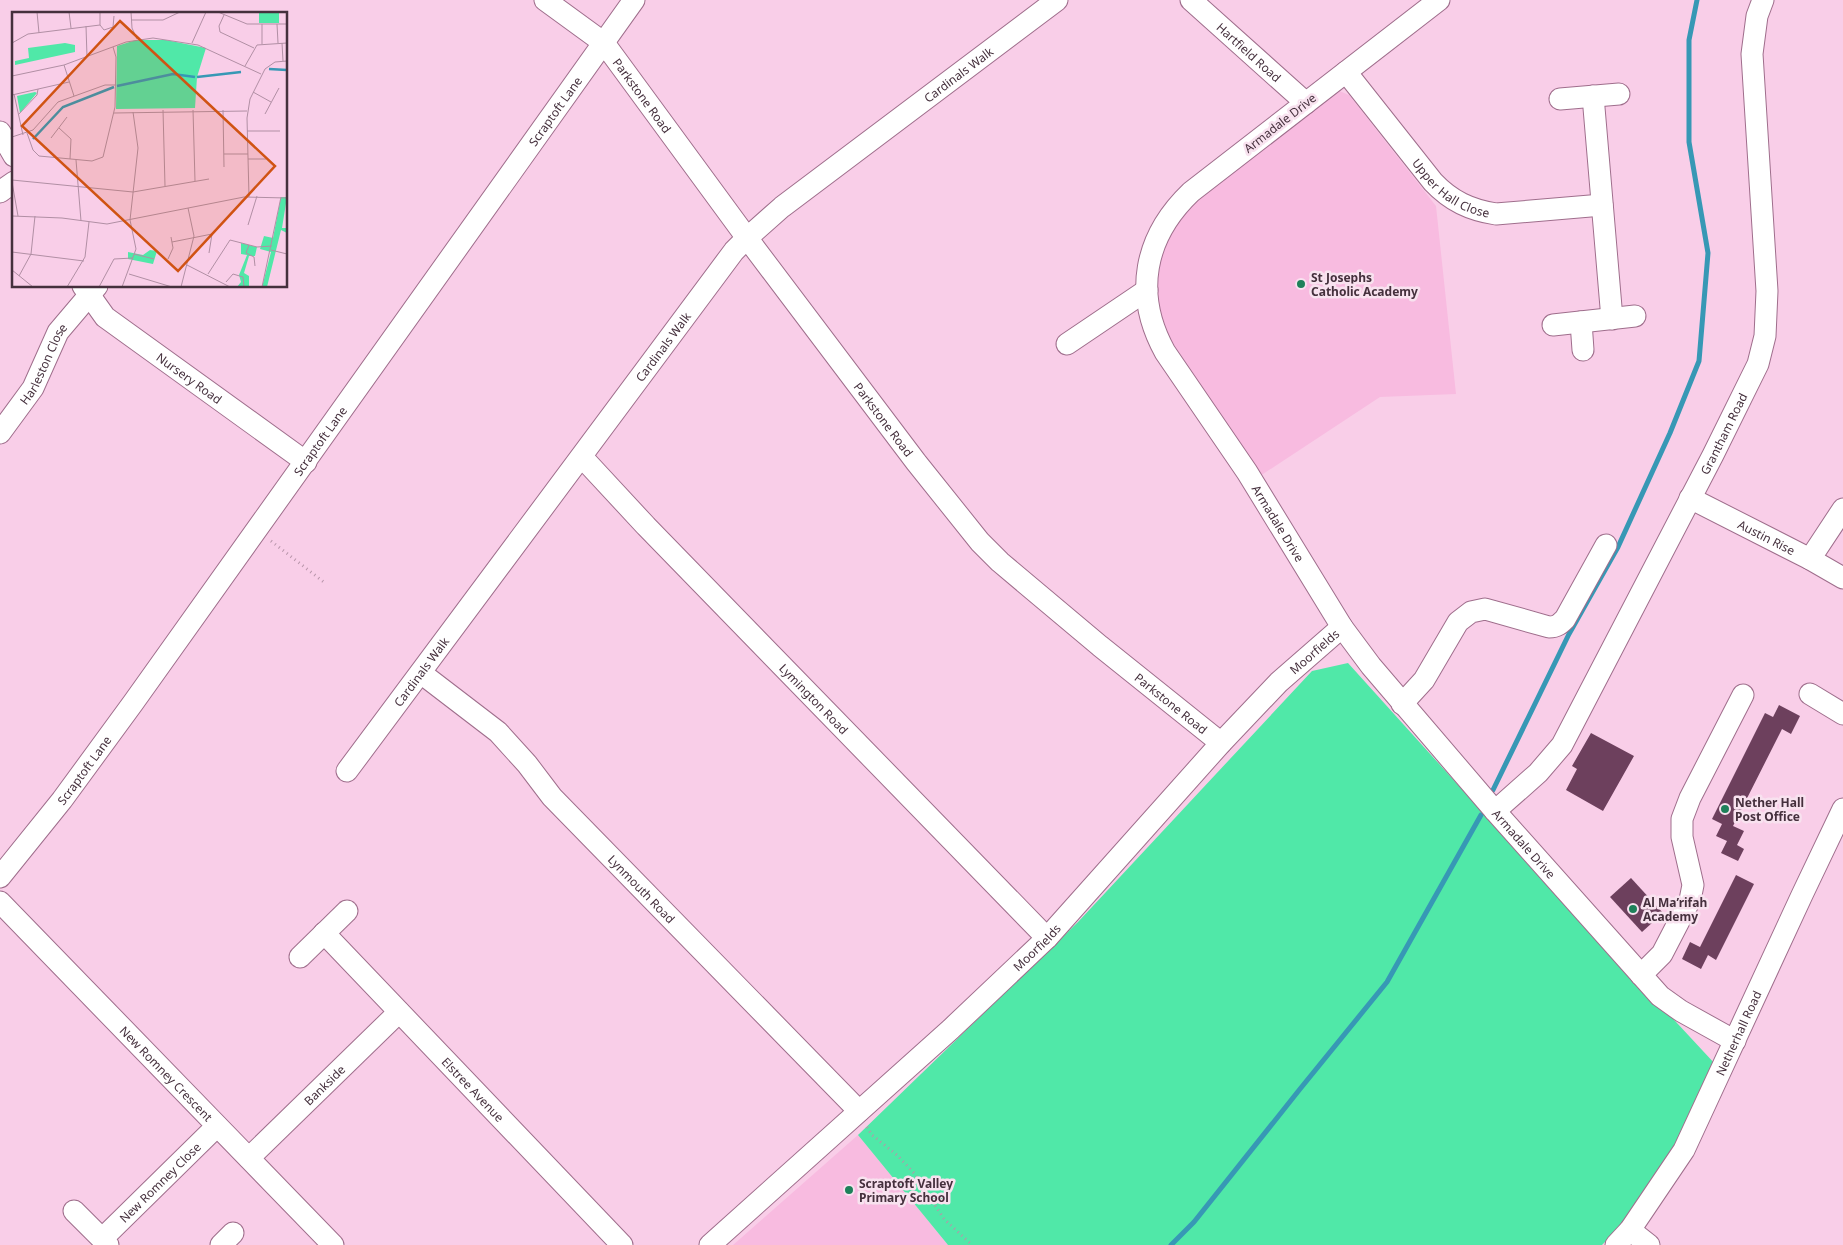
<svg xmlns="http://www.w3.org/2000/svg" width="1843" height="1245" font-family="'Noto Sans',sans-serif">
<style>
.built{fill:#f8bbe0}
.green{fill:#50e8a8}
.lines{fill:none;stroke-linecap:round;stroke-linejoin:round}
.stream{stroke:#3798b5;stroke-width:5}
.building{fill:#6d405d}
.minor-casing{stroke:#9f6e8c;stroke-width:23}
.path{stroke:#b895aa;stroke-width:3;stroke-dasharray:1 4;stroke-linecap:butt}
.minor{stroke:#fff;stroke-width:21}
.poi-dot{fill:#1e815a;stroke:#f8e2ef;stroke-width:2}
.labels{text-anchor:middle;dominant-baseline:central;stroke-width:5;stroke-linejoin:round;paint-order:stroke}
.street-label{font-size:12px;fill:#45303d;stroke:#f8e2ef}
.poi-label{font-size:12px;font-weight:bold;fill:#45303d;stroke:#f8e2ef;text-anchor:start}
.inset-river{fill:none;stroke:#3798b5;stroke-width:2.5}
.inset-road{fill:none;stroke:#b18fa4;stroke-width:1}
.view{fill:#d05313;fill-opacity:0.15;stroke:#d05313;stroke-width:2.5}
.inset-edge{fill:none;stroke:#45303d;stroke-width:2.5}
</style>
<rect width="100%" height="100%" fill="#f9cee8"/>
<g class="built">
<polygon points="1337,90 1349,95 1436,206 1456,394 1380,397 1260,476 1169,337 1159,307 1157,276 1160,260 1171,232 1190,207"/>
<polygon points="858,1135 948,1245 733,1245"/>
</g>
<polygon class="green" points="1348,663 1534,869 1716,1065 1678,1140 1628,1219 1602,1245 948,1245 858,1135 1078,922 1312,671"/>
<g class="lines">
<g class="stream">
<polyline points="1493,790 1569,634 1618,547 1670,433 1699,361 1708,253 1689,142 1689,40 1697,0"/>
<polyline points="1171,1245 1194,1222 1300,1089 1387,982 1481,815"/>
</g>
</g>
<g class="building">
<polygon points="1779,705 1800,716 1791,734 1782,729 1733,826 1744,831 1737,845 1744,849 1738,861 1721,853 1727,841 1716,836 1722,824 1712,819 1765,713 1773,717"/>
<polygon points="1591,733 1634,756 1603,811 1566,790 1577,769 1572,766"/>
<polygon points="1736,875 1754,884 1716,960 1708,955 1701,969 1682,959 1690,942 1700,947"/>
<polygon points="1631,878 1663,913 1642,932 1610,897"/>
</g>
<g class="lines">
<defs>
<g id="minor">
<path id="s1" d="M545,0L604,43L747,238L916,462L980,542L1000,562L1100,646L1221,743"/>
<path id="s2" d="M1191,0L1306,103"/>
<path id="s3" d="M1439,0L1191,192C1144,237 1133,294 1165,352L1247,472L1342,627L1371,666L1495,811L1660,996L1681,1011L1735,1041"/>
<path id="s4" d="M1346,72L1433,182C1451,201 1470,210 1496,214L1602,205"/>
<polyline points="1593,96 1612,319"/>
<polyline points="1560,99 1619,94"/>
<polyline points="0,132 14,156"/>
<polyline points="0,192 14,182"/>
<path id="s5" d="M83,286L105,317L306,462"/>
<polyline points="1581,322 1583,350"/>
<polyline points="1553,325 1635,316"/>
<polyline points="1067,344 1147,290"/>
<path id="s6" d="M0,433L33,388L58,332L97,286"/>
<path id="s7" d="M582,457L646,526L1047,938"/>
<path id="s8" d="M1690,498L1810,559L1843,578"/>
<polyline points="1810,559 1843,509"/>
<path id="s9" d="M421,673L498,732L527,764L552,797L859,1111"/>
<polyline points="1810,694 1843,714"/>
<path d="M1402,704L1424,680L1458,622L1471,612L1485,609L1549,627C1557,627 1560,624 1565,619L1606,545"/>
<path id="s10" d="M347,771L734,251L747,238L782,207L1057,0"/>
<path id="s11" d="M1495,811L1538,773L1562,745L1713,455L1758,364L1765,336L1767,291L1752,54L1757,16L1763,0"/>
<path id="s12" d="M0,877L62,800L133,703L634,0"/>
<path id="s13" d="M0,902L333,1245"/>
<path id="s14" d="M324,933L622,1245"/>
<polyline points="300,957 347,911"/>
<polyline points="1641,975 1662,954 1690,900 1693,885 1682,837 1682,819 1690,798 1743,695"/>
<path id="s15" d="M249,1158L399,1012"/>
<polyline points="74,1211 108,1245"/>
<polyline points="1630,1230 1649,1245"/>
<path id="s16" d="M102,1239L217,1126"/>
<polyline points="221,1245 233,1233"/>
<path id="s17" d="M710,1245L951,1029L1047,938L1221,743L1279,682L1342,627"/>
<path id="s18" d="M1616,1245L1630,1230L1684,1150L1802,895L1843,809"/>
</g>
</defs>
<use href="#minor" class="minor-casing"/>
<g class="path">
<polyline points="271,541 325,583"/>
<polyline points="867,1127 872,1135 897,1155 914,1173 944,1219 972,1245"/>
</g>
<use href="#minor" class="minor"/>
</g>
<g class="poi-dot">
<circle cx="1301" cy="284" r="5"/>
<circle cx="1725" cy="809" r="5"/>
<circle cx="1633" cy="909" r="5"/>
<circle cx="849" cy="1190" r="5"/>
</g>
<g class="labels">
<g class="street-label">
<text stroke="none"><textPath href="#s2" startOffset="78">Hartfield Road</textPath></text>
<text stroke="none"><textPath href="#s10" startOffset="934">Cardinals Walk</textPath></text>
<text stroke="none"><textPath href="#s1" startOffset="138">Parkstone Road</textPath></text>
<text stroke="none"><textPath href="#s12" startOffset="946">Scraptoft Lane</textPath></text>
<text transform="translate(1280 123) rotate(-38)">Armadale Drive</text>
<text stroke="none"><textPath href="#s4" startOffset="159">Upper Hall Close</textPath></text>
<text stroke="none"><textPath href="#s10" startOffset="529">Cardinals Walk</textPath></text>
<text stroke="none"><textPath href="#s6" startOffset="82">Harleston Close</textPath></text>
<text stroke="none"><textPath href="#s5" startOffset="142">Nursery Road</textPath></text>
<text stroke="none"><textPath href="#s1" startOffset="542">Parkstone Road</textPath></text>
<text stroke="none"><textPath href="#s11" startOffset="445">Grantham Road</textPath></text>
<text stroke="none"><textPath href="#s12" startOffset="541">Scraptoft Lane</textPath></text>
<text stroke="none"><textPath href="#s3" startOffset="695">Armadale Drive</textPath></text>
<text stroke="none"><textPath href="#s8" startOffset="86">Austin Rise</textPath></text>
<text stroke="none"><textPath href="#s17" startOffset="848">Moorfields</textPath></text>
<text stroke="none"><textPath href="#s10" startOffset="124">Cardinals Walk</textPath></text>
<text stroke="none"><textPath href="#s7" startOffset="335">Lymington Road</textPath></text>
<text stroke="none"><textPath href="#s1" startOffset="948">Parkstone Road</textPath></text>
<text stroke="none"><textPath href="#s12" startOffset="136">Scraptoft Lane</textPath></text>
<text stroke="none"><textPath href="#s3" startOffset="1100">Armadale Drive</textPath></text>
<text stroke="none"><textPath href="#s9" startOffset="310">Lynmouth Road</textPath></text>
<text stroke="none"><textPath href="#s17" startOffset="442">Moorfields</textPath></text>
<text stroke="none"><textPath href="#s18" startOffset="246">Netherhall Road</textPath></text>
<text stroke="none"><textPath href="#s13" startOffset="239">New Romney Crescent</textPath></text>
<text stroke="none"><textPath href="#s15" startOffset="105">Bankside</textPath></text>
<text stroke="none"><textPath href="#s14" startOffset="216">Elstree Avenue</textPath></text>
<text stroke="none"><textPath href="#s16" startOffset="81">New Romney Close</textPath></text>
</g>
<g class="poi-label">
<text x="1311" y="277">St Josephs<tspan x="1311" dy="14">Catholic Academy</tspan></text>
<text x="1735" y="802">Nether Hall<tspan x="1735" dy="14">Post Office</tspan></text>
<text x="1643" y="902">Al Ma’rifah<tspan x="1643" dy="14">Academy</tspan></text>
<text x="859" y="1183">Scraptoft Valley<tspan x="859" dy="14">Primary School</tspan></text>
</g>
</g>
<g transform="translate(12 12)">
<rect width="275" height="275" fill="#f9cee8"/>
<path d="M247,0H267V11H247ZM124,28H154L194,36L185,65L183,96L104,97L105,34ZM53,31L63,33V40L3,53V49L17,46L16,36ZM23,80L25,81L8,101L5,84ZM269,185H275L270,216H275V221L269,218L255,275H250L259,240L248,237L252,224L261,226ZM229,231L245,235L243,244H237L232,261L237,264V275H225L229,270L227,263L235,243L229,242ZM138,238L145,239L141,252L116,247V240L131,243Z" fill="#50e8a8"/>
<path class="inset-river" d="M257,57L275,58M185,65L229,60M105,74L161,62L183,65M21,127L51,95L102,75"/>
<path class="inset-road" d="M25,0L27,21M57,0L59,16M88,0V13L92,18L101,15L102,4M119,0L120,16L125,27M206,0L235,12H275M212,3L207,14L208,20L242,36M119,8H151L168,0M250,12V32M265,12L266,31M74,14L75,45M0,31L16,22L88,13M180,31L194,0M270,31L271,49M52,53L62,84M233,54L245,33L275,31M0,64L52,53L114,30L141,26L186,33L249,62M241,80L259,90M2,82L11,123M0,83L57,70M151,98L153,174M181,98L183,169M211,98L212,155M102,101L235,99M253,102L267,76M6,103L25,83L26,77M47,116L59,127L58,147M235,119H268M15,121L21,138L27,144L80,149L91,145L103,95L104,45L101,35M0,125L21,118L46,90L93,73H104M39,126L55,105M212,142H236M236,147H254M64,148L69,209M0,168L121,180L197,167M0,170L6,204M237,185L235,106L238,87L253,57L263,50L275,49M0,204L50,206L95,212L232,185L275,186M236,213L245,184M160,230L200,222L197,241M237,233L234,241L242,245L243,254M259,238L275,242M0,240L72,249M122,242L142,247M156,247L161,236L159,225M175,253L218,275M0,258L21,275M117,262L160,275M196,262L218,228L245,235L260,234M7,264L19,242L23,204M214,270L221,262L231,265L232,275M55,275L73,245L77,210M87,275L102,247L121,246M110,275L124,237L118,208L126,136L121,100M169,275L182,224L176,196M250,275L269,185"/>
<path class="view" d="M108,9L263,154L166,259L10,114Z"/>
<rect width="275" height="275" class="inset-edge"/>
</g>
</svg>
